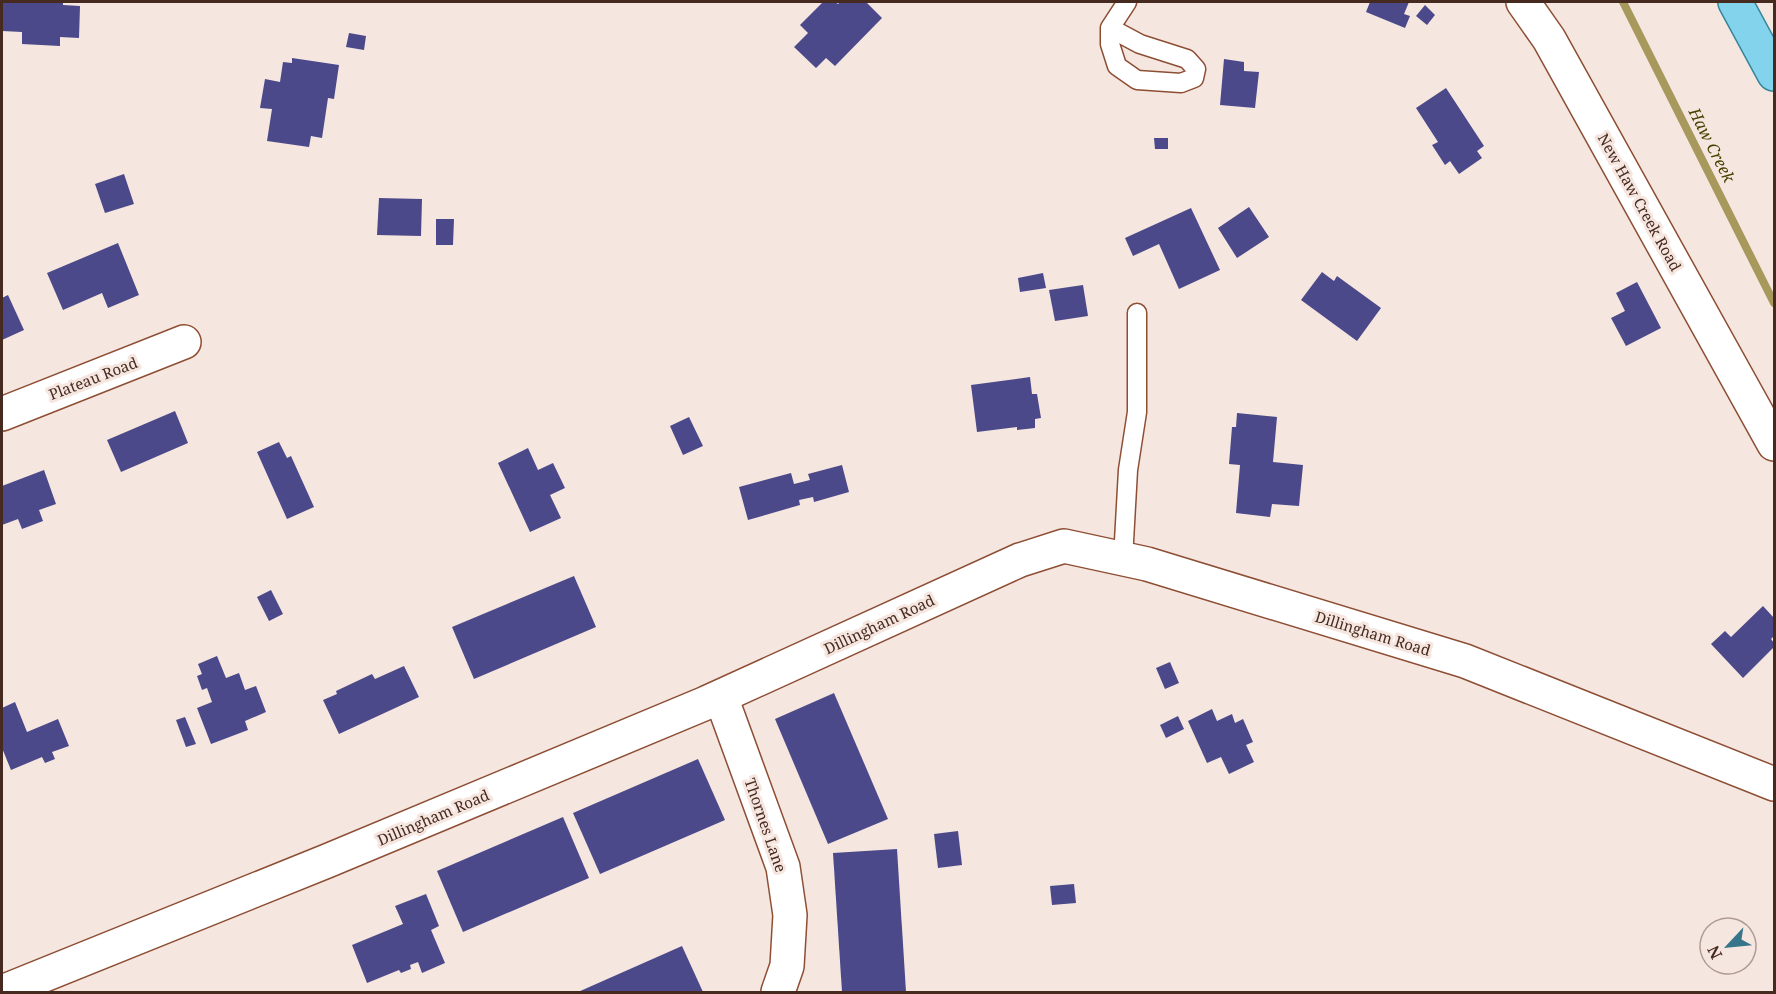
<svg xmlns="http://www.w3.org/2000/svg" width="1776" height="994" font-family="'Noto Serif',serif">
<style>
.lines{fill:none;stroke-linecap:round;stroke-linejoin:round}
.stream{stroke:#a7985c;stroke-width:8}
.building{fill:#4b4989}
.service-casing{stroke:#8d4e34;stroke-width:21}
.minor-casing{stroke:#8d4e34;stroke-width:36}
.tertiary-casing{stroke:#8d4e34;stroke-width:36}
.primary-casing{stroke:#37859a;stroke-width:36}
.service{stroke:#fff;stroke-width:18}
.minor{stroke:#fff;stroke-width:33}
.tertiary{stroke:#fff;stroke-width:33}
.primary{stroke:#82d3eb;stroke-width:33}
.labels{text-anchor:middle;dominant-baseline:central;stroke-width:6;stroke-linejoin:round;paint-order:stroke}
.street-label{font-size:15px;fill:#472a1f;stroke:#f6e6e0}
.water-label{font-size:16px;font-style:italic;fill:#484100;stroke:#f6e6e0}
</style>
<rect width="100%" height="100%" fill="#f6e6e0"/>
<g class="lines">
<polyline class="stream" points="1623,2 1774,303"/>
</g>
<g class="building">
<polygon points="2,2 63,2 63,5 80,6 79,38 60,37 60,46 22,44 22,32 2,31"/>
<polygon points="823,2 835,2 838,4 840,2 866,2 882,18 835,66 826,58 816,68 794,47 808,33 800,25"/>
<polygon points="1370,2 1409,2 1404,14 1410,16 1405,28 1366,12"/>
<polygon points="1425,5 1435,15 1427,25 1416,16"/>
<polygon points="349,33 366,36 364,50 346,47"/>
<polygon points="292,58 339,65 334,99 328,98 322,138 311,136 309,147 267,141 272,109 260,108 265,79 280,82 283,62 292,63"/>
<polygon points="1224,59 1244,62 1244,71 1259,72 1255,108 1220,105"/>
<polygon points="1446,88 1484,146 1477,151 1482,158 1459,174 1450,161 1445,165 1432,145 1438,142 1416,108"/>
<polygon points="1154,138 1168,138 1168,149 1155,149"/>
<polygon points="124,174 134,204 105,213 95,184"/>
<polygon points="379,198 422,199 421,236 377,235"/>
<polygon points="1249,207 1269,237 1237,258 1218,228"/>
<polygon points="1191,208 1220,270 1179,289 1159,244 1133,256 1125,238"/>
<polygon points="436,219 454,219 453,245 436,245"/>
<polygon points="118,243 139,295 108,308 102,293 63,310 47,273"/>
<polygon points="1322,272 1334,281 1337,276 1381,308 1357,341 1301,300"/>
<polygon points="1043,273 1046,288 1020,292 1018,278"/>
<polygon points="1637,282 1661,328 1626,346 1611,318 1625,311 1616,293"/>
<polygon points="1083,285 1088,316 1055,321 1049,290"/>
<polygon points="8,295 24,330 2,340 2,298"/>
<polygon points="1030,377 1032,394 1037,394 1041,418 1035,419 1035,428 1017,430 1017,427 977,432 971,385"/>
<polygon points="175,411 188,443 121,472 107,440"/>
<polygon points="1237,413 1277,417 1273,462 1303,465 1299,506 1272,504 1270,517 1236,513 1240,465 1229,464 1232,427 1236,427"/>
<polygon points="689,417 703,446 683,455 670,426"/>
<polygon points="279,442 287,458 291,456 314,507 287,519 257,452"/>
<polygon points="528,448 538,470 553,463 565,488 550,495 561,518 530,532 498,463"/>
<polygon points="842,465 849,492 814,502 813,497 799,500 800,505 748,520 739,487 791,473 794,484 810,480 808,474"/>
<polygon points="44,470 56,504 39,510 43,521 22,529 18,519 2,525 2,486"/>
<polygon points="574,576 596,627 474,679 452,627"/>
<polygon points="271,590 283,614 269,621 257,597"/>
<polygon points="1763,606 1774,618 1774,636 1771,639 1774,643 1774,647 1743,678 1711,644 1725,631 1731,637"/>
<polygon points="217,656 226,678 239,673 245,690 256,686 266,712 245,721 248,730 211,744 197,708 212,702 207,688 202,690 197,676 202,674 198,664"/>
<polygon points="1170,662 1179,683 1165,689 1156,668"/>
<polygon points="404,666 419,697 339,734 323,700 337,694 336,691 372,674 375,679"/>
<polygon points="834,693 888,819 828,844 775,719"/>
<polygon points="15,702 27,732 58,719 69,746 52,752 55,759 45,763 42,757 11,770 2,748 2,708"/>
<polygon points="1212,709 1217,721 1232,714 1235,723 1243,719 1253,742 1246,745 1254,762 1229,774 1221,757 1207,763 1188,721"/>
<polygon points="1178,716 1184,729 1166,738 1160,725"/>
<polygon points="185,717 196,744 186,747 176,720"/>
<polygon points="698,759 725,820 600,874 573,813"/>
<polygon points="563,817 589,878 463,932 437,871"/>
<polygon points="958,831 962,865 938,868 934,834"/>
<polygon points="897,849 906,992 842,992 833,853"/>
<polygon points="1074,884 1076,903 1052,905 1050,886"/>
<polygon points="426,894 439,926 431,930 445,963 422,973 418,962 410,965 411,969 401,973 399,970 367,983 352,945 403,924 395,906"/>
<polygon points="682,946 703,992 578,992"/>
</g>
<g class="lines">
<defs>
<g id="service">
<polyline points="1110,28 1140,44 1187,59 1196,69 1194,78 1181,83 1137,80 1117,66 1110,44 1110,28 1127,2"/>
<polyline points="1123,559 1128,470 1137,412 1137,313"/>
</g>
<g id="minor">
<polyline points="2,414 184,342"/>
<polyline points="721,697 783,867 790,915 787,966 778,992"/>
<polyline points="2,992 327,861 706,703 1020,560 1064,546 1147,564 1465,661 1774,784"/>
</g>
<polyline id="tertiary" points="1523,2 1549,39 1774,444"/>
<polyline id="primary" points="1735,2 1774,74"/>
</defs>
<use href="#service" class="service-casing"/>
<use href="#minor" class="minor-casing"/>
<use href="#tertiary" class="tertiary-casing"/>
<use href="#primary" class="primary-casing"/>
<use href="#service" class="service"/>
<use href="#minor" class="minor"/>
<use href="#tertiary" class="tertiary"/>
<use href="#primary" class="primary"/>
</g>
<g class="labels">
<g class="street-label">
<text transform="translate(1640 202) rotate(61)">New Haw Creek Road</text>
<text transform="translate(93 378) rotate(-21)">Plateau Road</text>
<text transform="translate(879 624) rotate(-25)">Dillingham Road</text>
<text transform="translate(1373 633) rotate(17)">Dillingham Road</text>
<text transform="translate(433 817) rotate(-23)">Dillingham Road</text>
<text transform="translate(766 825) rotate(71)">Thornes Lane</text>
</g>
<g class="water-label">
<text transform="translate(1712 145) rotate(63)">Haw Creek</text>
</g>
</g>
<rect width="1776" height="994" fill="none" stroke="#472a1f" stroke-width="6"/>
<g transform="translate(1728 946) rotate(244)"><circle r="28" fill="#f6e6e0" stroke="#b09b93" stroke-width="1.5"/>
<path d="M0-4.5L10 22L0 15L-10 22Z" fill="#36758a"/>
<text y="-9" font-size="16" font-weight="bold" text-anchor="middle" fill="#472a1f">N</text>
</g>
</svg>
